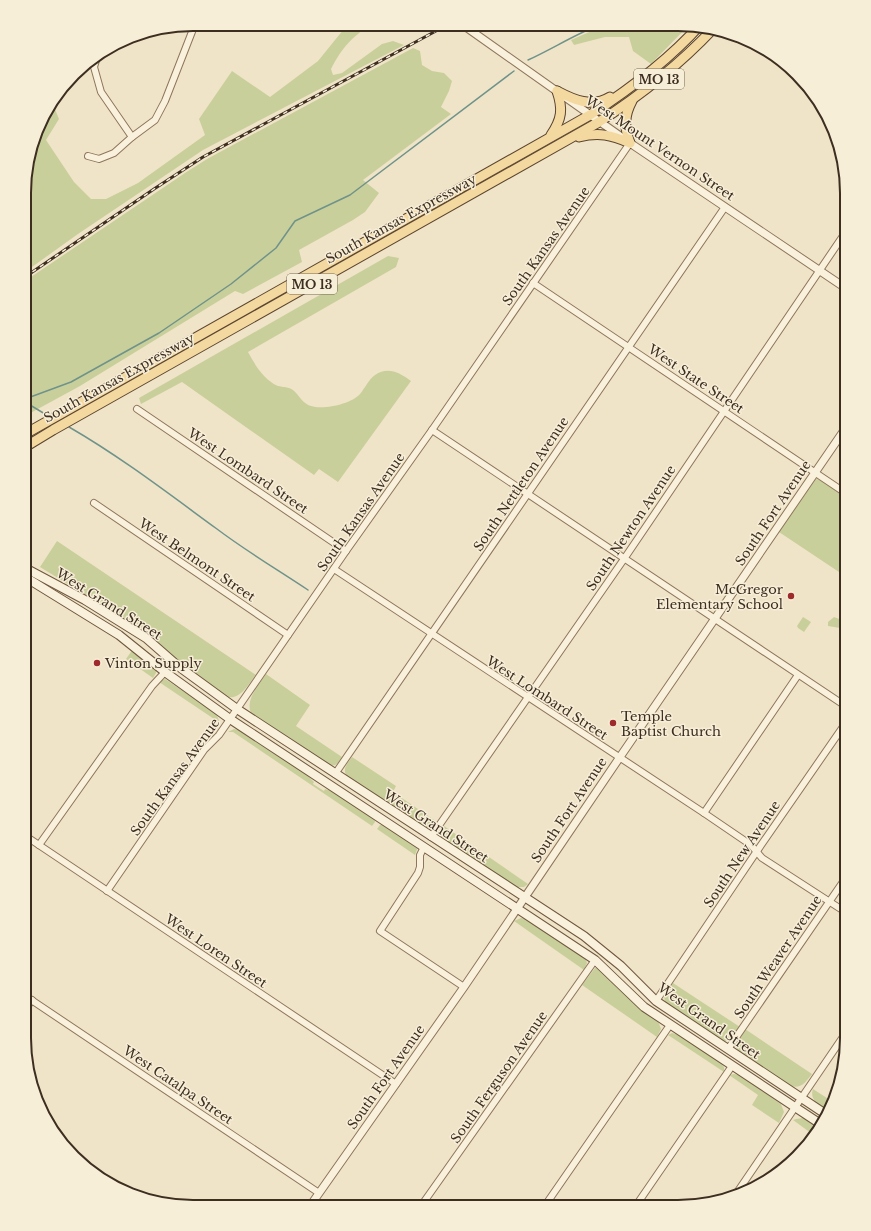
<svg xmlns="http://www.w3.org/2000/svg" width="871" height="1231" font-family="'Libre Baskerville',serif">
<style>
.green{fill:#c9cf9b}
.lines{fill:none;stroke-linecap:round;stroke-linejoin:round}
.stream{stroke:#6f938a;stroke-width:1.5}
.minor-casing{stroke:#8d765c;stroke-width:8}
.tertiary-casing{stroke:#8d765c;stroke-width:9}
.secondary-casing{stroke:#6f573f;stroke-width:10}
.primary-casing{stroke:#5b4430;stroke-width:11}
.minor{stroke:#faf1dc;stroke-width:6}
.tertiary{stroke:#faf1dc;stroke-width:7}
.secondary{stroke:#faf1dc;stroke-width:8}
.primary{stroke:#f3d9a0;stroke-width:9}
.rail-casing{stroke:#3d2e20;stroke-width:3}
.rail{stroke:#f7eed8;stroke-width:1.5;stroke-dasharray:4.5;stroke-linecap:butt}
.poi-dot{fill:#9e2a2b;stroke:#f7eed8;stroke-width:1.5}
.labels{text-anchor:middle;dominant-baseline:central;stroke-width:3;stroke-linejoin:round;paint-order:stroke}
.shield{fill:#f7eed8;stroke:#756857;stroke-width:1}
.shield-label{font-size:12px;font-weight:bold;fill:#3d2e20}
.street-label{font-size:13px;fill:#3d2e20;stroke:#f7eed8}
.poi-label{font-size:13px;fill:#3d2e20;stroke:#f7eed8;text-anchor:start}
.rim{fill:none;stroke:#3d2e20;stroke-width:2}
</style>
<rect width="100%" height="100%" fill="#f0e4c8"/>
<g class="green">
<path d="M348,24L370,25C351,38 342,48 331,69L333,75L342,73L382,44L393,41L404,45L203,150L78,234L25,272V171L47,109L52,102L59,119L46,140L74,182L91,199H106L138,183L205,135L199,119L232,71L270,97L318,61Z"/>
<polygon points="605,25 689,25 651,64 633,51 629,37 605,37 574,45 571,40"/>
<polygon points="413,48 420,51 422,65 432,71 444,73 452,81 449,91 441,107 451,114 363,180 379,193 365,212 353,220 299,250 302,262 243,294 235,291 80,386 25,416 25,281 185,173 207,159"/>
<path d="M388,256L399,258L396,267L248,352C255,365 264,380 278,386C283,387 289,387 293,390C299,395 303,404 311,406C324,410 351,404 360,394C365,388 369,379 375,375C388,366 400,373 411,381L338,482L319,469L314,475L182,382L141,404L139,398Z"/>
<polygon points="816,479 820,480 847,498 847,573 845,576 779,532"/>
<path d="M57,541L256,675C248,684 241,700 227,697L178,663L145,632L114,612L75,588L76,586L73,584L71,586L40,567Z"/>
<polygon points="803,617 811,622 804,632 798,628 797,626"/>
<polygon points="834,617 842,620 840,628 828,626 828,622"/>
<polygon points="133,649 156,669 156,673 153,678 126,659"/>
<path d="M266,674L310,705L296,726L342,757C339,763 336,767 329,765L251,713C245,699 259,685 266,674Z"/>
<polygon points="165,679 216,713 220,723 159,682"/>
<polygon points="234,729 240,730 301,769 314,782 313,784 324,791 325,789 335,792 374,817 375,822 372,826 233,732 228,732"/>
<path d="M352,757L396,786L393,792L437,822L431,829L424,828L348,777C341,770 347,764 352,757Z"/>
<polygon points="383,824 418,847 415,855 377,829 380,825"/>
<polygon points="444,826 528,884 524,887 516,887 441,838 440,832"/>
<polygon points="521,918 528,919 585,957 587,963 584,970 514,921"/>
<polygon points="595,968 599,968 603,971 640,1009 658,1021 661,1029 657,1037 582,985"/>
<polygon points="673,983 740,1027 730,1041 723,1041 665,1002 664,996"/>
<path d="M745,1029L812,1074C805,1083 801,1089 790,1086L739,1052L735,1045Z"/>
<polygon points="672,1033 679,1035 721,1063 724,1067 724,1072 668,1035"/>
<polygon points="734,1074 739,1075 781,1104 784,1112 779,1123 752,1105 758,1095 729,1075"/>
<path d="M813,1089L833,1102L829,1112C820,1106 809,1100 813,1089Z"/>
<polygon points="803,1118 820,1129 815,1136 793,1120 796,1119"/>
</g>
<g class="lines">
<g class="stream">
<path d="M528,60C552,49 574,35 599,25"/>
<polyline points="25,399 71,382 159,333 231,284 276,248 295,221 350,195 514,71"/>
<polyline points="25,402 45,414"/>
<path d="M69,427C121,457 169,494 217,529C246,551 278,570 308,590"/>
</g>
<defs>
<g id="minor">
<polyline points="97,57 94,67 101,92 132,137"/>
<polyline points="88,156 99,159 114,153 132,137 155,120 165,101 195,24"/>
<polyline points="533,283 847,494"/>
<polyline points="137,409 346,551"/>
<polyline points="432,430 847,707"/>
<polyline points="94,503 288,635"/>
<polyline points="334,569 704,813 751,845 762,858 847,913"/>
<polyline points="335,774 725,207"/>
<polyline points="704,813 798,675"/>
<polyline points="24,835 396,1084"/>
<polyline points="431,837 624,559 847,230"/>
<polyline points="39,845 152,686 165,672"/>
<polyline points="424,847 420,855 420,867 418,873 380,931 464,987"/>
<polyline points="107,891 204,750 219,735 237,709 346,551 432,430 630,143"/>
<polyline points="24,995 319,1193"/>
<polyline points="656,1001 757,851 847,721"/>
<polyline points="24,1011 32,1000"/>
<polyline points="728,1049 847,876"/>
<polyline points="736,1194 847,1031"/>
<polyline points="421,1206 595,960"/>
<polyline points="544,1207 670,1025"/>
<polyline points="635,1207 732,1066"/>
</g>
<g id="tertiary">
<polyline points="463,25 630,143 847,289"/>
<polyline points="310,1206 464,987 622,754 847,426"/>
</g>
<g id="secondary">
<polyline points="25,568 85,600 146,638 178,666 237,709 584,936 621,966 656,1001 827,1115"/>
<polyline points="25,577 119,635 165,672 230,719 595,960 644,1007 822,1125"/>
</g>
<g id="primary">
<path d="M557,91C574,100 592,108 610,97"/>
<path d="M551,135C562,119 563,109 557,91"/>
<path d="M579,137C599,132 611,135 630,143"/>
<path d="M630,143C624,127 624,116 632,101"/>
<path d="M25,434L590,115C630,89 668,61 700,25"/>
<path d="M25,447L53,430L599,122C641,95 679,65 713,29"/>
</g>
</defs>
<use href="#minor" class="minor-casing"/>
<use href="#tertiary" class="tertiary-casing"/>
<use href="#secondary" class="secondary-casing"/>
<use href="#primary" class="primary-casing"/>
<use href="#minor" class="minor"/>
<use href="#tertiary" class="tertiary"/>
<use href="#secondary" class="secondary"/>
<use href="#primary" class="primary"/>
<defs>
<polyline id="rail" points="25,277 154,189 203,157 447,25"/>
</defs>
<use href="#rail" class="rail-casing"/>
<use href="#rail" class="rail"/>
</g>
<g class="poi-dot">
<circle cx="791" cy="596" r="4"/>
<circle cx="97" cy="663" r="4"/>
<circle cx="613" cy="723" r="4"/>
</g>
<g class="labels">
<g class="shield">
<rect x="634" y="69" width="50" height="20" rx="3"/>
<rect x="287" y="274" width="50" height="20" rx="3"/>
</g>
<g class="shield-label">
<text x="659" y="79">MO 13</text>
<text x="312" y="284">MO 13</text>
</g>
<g class="street-label">
<text transform="translate(660 148) rotate(34)">West Mount Vernon Street</text>
<text transform="translate(401 219) rotate(-29)">South Kansas Expressway</text>
<text transform="translate(546 246) rotate(-55)">South Kansas Avenue</text>
<text transform="translate(119 378) rotate(-29)">South Kansas Expressway</text>
<text transform="translate(696 379) rotate(34)">West State Street</text>
<text transform="translate(248 471) rotate(34)">West Lombard Street</text>
<text transform="translate(521 484) rotate(-56)">South Nettleton Avenue</text>
<text transform="translate(361 512) rotate(-55)">South Kansas Avenue</text>
<text transform="translate(773 513) rotate(-56)">South Fort Avenue</text>
<text transform="translate(631 528) rotate(-56)">South Newton Avenue</text>
<text transform="translate(197 560) rotate(34)">West Belmont Street</text>
<text transform="translate(109 604) rotate(32)">West Grand Street</text>
<text transform="translate(547 698) rotate(33)">West Lombard Street</text>
<text transform="translate(175 777) rotate(-54)">South Kansas Avenue</text>
<text transform="translate(569 810) rotate(-56)">South Fort Avenue</text>
<text transform="translate(436 826) rotate(33)">West Grand Street</text>
<text transform="translate(742 854) rotate(-56)">South New Avenue</text>
<text transform="translate(216 951) rotate(34)">West Loren Street</text>
<text transform="translate(778 957) rotate(-56)">South Weaver Avenue</text>
<text transform="translate(709 1021) rotate(35)">West Grand Street</text>
<text transform="translate(386 1077) rotate(-55)">South Fort Avenue</text>
<text transform="translate(499 1077) rotate(-55)">South Ferguson Avenue</text>
<text transform="translate(178 1085) rotate(34)">West Catalpa Street</text>
</g>
<g class="poi-label">
<text x="783" y="589" text-anchor="end">McGregor<tspan x="783" dy="15">Elementary School</tspan></text>
<text x="105" y="663">Vinton Supply</text>
<text x="621" y="716">Temple<tspan x="621" dy="15">Baptist Church</tspan></text>
</g>
</g>
<path d="M0 0H871V1231H0ZM193 31H678A162 162 0 0 1 840 193V1038A162 162 0 0 1 678 1200H193A162 162 0 0 1 31 1038V193A162 162 0 0 1 193 31Z" fill="#f7eed8" fill-rule="evenodd"/>
<path class="rim" d="M193 31H678A162 162 0 0 1 840 193V1038A162 162 0 0 1 678 1200H193A162 162 0 0 1 31 1038V193A162 162 0 0 1 193 31Z"/>
</svg>
